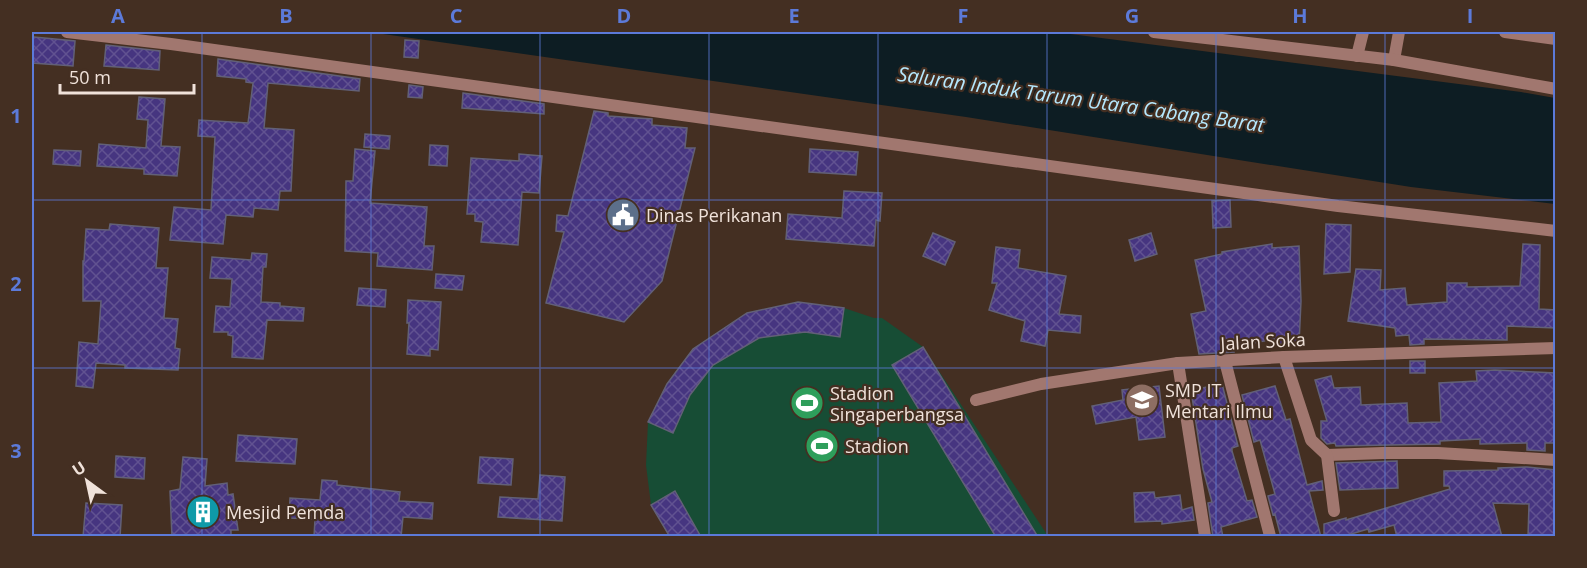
<svg xmlns="http://www.w3.org/2000/svg" width="1587" height="568" font-family="'Open Sans',sans-serif">
<style>
.pitch{fill:#174d35}
.water{fill:#0d1d23}
.building{fill:url(#building-cross-hatch);stroke:#626077;stroke-width:1.5}
.lines{fill:none;stroke-linecap:round;stroke-linejoin:round}
.minor{stroke:#a1776f;stroke-width:12}
.tertiary{stroke:#a1776f;stroke-width:12}
.grid{fill:none;stroke:#5c7ad9;stroke-width:1.5;stroke-opacity:0.55}
.labels{text-anchor:middle;dominant-baseline:central;stroke-width:4.5;stroke-linejoin:round;paint-order:stroke}
.poi-label{font-size:18px;fill:#f0e2da;stroke:#442f22;text-anchor:start}
.street-label{font-size:18px;fill:#f0e2da;stroke:#442f22}
.water-label{font-size:20px;font-style:italic;fill:#b5e8fe;stroke:#442f22}
.neatline{fill:none;stroke:#5c7ad9;stroke-width:2}
.grid-label{font-size:20px;text-anchor:middle;font-weight:bold;fill:#5c7ad9}
</style>
<defs>
<pattern id="building-cross-hatch" width="8" height="8" patternUnits="userSpaceOnUse" patternTransform="scale(1.5)"><rect width="8" height="8" fill="#463580"/><path d="M0 0l8 8M0 8l8-8" fill="none" stroke="#615291"/></pattern>
</defs>
<rect width="100%" height="100%" fill="#442f22"/>
<polygon class="pitch" points="798,302 844,308 874,318 882,318 923,347 1048,536 670,536 651,505 646,465 648,422 667,384 693,349 747,313"/>
<polygon class="water" points="369,32 1055,32 1521,92 1555,98 1555,204 1411,187 966,117"/>
<g class="building">
<polygon points="34,37 75,41 73,66 32,63 32,38"/>
<polygon points="405,40 419,41 418,58 404,57"/>
<polygon points="106,45 160,51 159,70 104,66"/>
<polygon points="218,59 360,79 359,91 268,83 264,128 294,130 291,191 280,191 278,210 254,208 253,217 226,215 223,244 170,240 174,207 211,210 215,137 198,136 199,120 248,123 253,83 246,82 246,79 217,76"/>
<polygon points="409,85 423,87 422,98 408,97"/>
<polygon points="463,93 544,104 544,114 462,108"/>
<polygon points="139,97 165,99 161,146 180,147 177,176 144,174 144,169 97,166 99,144 146,148 148,120 137,119"/>
<polygon points="594,111 608,113 608,116 652,119 652,125 687,128 685,148 695,148 662,281 624,322 546,303 564,232 556,231 557,215 568,216"/>
<polygon points="365,134 390,136 389,149 364,147"/>
<polygon points="430,145 448,146 447,166 429,165"/>
<polygon points="355,149 375,151 370,203 427,207 424,246 434,246 432,270 377,266 378,253 345,251 346,181 353,181"/>
<polygon points="810,149 858,152 856,175 809,172"/>
<polygon points="54,150 81,151 80,166 53,164"/>
<polygon points="519,154 542,156 539,193 522,192 518,245 481,242 483,222 475,221 475,214 467,214 471,158 519,161"/>
<polygon points="844,191 882,193 880,221 876,220 874,246 786,239 788,214 842,218"/>
<polygon points="1230,200 1231,227 1213,228 1212,201"/>
<polygon points="110,224 159,228 156,268 168,268 164,318 178,319 175,348 180,349 178,370 125,368 125,365 96,363 93,388 76,386 79,342 98,344 101,301 83,301 83,261 84,261 86,229 109,230"/>
<polygon points="1326,224 1351,225 1350,272 1324,274"/>
<polygon points="933,233 955,242 945,265 923,256"/>
<polygon points="1151,233 1157,254 1135,261 1129,240"/>
<polygon points="1272,244 1272,248 1299,246 1301,301 1299,344 1275,344 1275,339 1233,347 1234,352 1199,354 1191,314 1206,311 1195,260 1222,254 1222,252"/>
<polygon points="1523,244 1540,245 1539,309 1556,310 1556,328 1507,326 1507,340 1424,339 1424,344 1410,345 1409,335 1396,336 1395,328 1348,321 1356,269 1381,270 1380,290 1405,288 1407,305 1447,302 1447,283 1467,283 1467,287 1520,286"/>
<polygon points="996,247 1020,250 1018,268 1066,276 1059,314 1081,316 1080,333 1048,330 1045,346 1021,341 1025,321 989,310 997,283 992,283"/>
<polygon points="252,253 267,254 266,267 263,267 261,302 280,303 280,306 304,308 303,321 267,320 263,359 232,357 233,336 228,335 228,332 214,332 216,306 230,307 232,279 210,278 212,257 251,260"/>
<polygon points="436,274 464,276 462,290 435,288"/>
<polygon points="359,288 386,290 385,307 357,305"/>
<polygon points="408,300 441,302 438,350 430,349 430,356 407,354 409,323 407,323"/>
<polygon points="798,302 844,308 840,337 805,332 759,338 713,365 690,395 673,433 648,422 667,384 693,349 747,313"/>
<polygon points="923,347 1038,537 996,537 892,365"/>
<rect x="1410" y="361" width="15" height="12"/>
<polygon points="1495,370 1556,373 1556,443 1545,443 1545,451 1527,450 1527,443 1480,444 1480,439 1440,441 1440,444 1336,446 1335,443 1327,444 1321,438 1321,421 1327,421 1315,380 1331,376 1334,388 1360,387 1361,405 1407,403 1408,423 1441,422 1439,383 1477,381 1476,371"/>
<polygon points="1222,384 1238,446 1232,448 1232,451 1247,501 1252,500 1257,517 1221,527 1223,537 1213,537 1208,503 1212,502 1203,469 1191,390"/>
<polygon points="1159,386 1165,437 1139,440 1136,417 1096,424 1092,406 1123,400 1122,390"/>
<polygon points="1275,386 1286,420 1290,419 1307,485 1322,481 1323,490 1309,491 1321,537 1281,537 1275,514 1273,515 1268,496 1275,494 1260,440 1254,442 1242,395"/>
<polygon points="238,435 297,439 295,464 236,461"/>
<polygon points="116,456 145,458 144,479 115,477"/>
<polygon points="183,457 207,459 205,486 227,483 228,495 233,494 238,530 231,530 231,537 172,537 170,491 180,489"/>
<polygon points="480,457 513,459 511,485 478,483"/>
<polygon points="1397,461 1398,488 1340,490 1336,463"/>
<polygon points="1527,467 1556,470 1554,537 1528,537 1529,504 1493,503 1502,537 1397,537 1394,525 1369,532 1368,529 1341,537 1324,537 1324,524 1346,518 1346,520 1450,489 1449,486 1444,486 1444,471 1498,470 1498,468"/>
<polygon points="540,475 565,477 562,521 498,517 500,497 538,499"/>
<polygon points="322,480 337,481 337,485 400,492 399,501 433,503 432,519 403,517 401,537 314,537 315,519 289,518 290,498 320,500"/>
<polygon points="675,491 701,537 670,537 651,505"/>
<polygon points="1154,492 1155,498 1180,495 1182,510 1192,507 1194,520 1162,524 1162,521 1135,522 1134,493"/>
<polygon points="86,503 122,505 120,537 83,537"/>
</g>
<g class="lines">
<g class="minor">
<polyline points="1505,32 1556,39"/>
<polyline points="1357,56 1363,32"/>
<polyline points="1394,60 1399,32"/>
<polyline points="1284,357 1311,440 1327,455 1383,453 1438,453 1556,460"/>
<polyline points="1225,361 1270,536"/>
<polyline points="1178,363 1205,536"/>
<polyline points="976,400 1041,384 1178,363 1284,357 1556,348"/>
<polyline points="1327,455 1334,511"/>
</g>
<g class="tertiary">
<polyline points="67,32 171,44 1338,206 1556,231"/>
<polyline points="1154,32 1394,60 1556,89"/>
</g>
</g>
<path class="grid" d="M202,32V536M371,32V536M540,32V536M709,32V536M878,32V536M1047,32V536M1216,32V536M1385,32V536M32,200H1556M32,368H1556"/>
<defs>
<symbol id="civic-disc" viewBox="-11 -11 22 22"><circle r="9.5" fill="#5c6f8a" stroke="#442f22"/><path d="M-.6-6.5H3V-4.5H.6V-3L4-1V1h2V6H-6V1h2V-1L-.6-3ZM-1.2 2.5V6h2.4V2.5Z" fill="#fff"/></symbol>
<symbol id="school-disc" viewBox="-11 -11 22 22"><circle r="9.5" fill="#8d6e63" stroke="#442f22"/><path d="M0-5L7-2L0 1L-7-2ZM-4 1L0 2.5L4 1V4Q0 6-4 4Z" fill="#fff"/></symbol>
<symbol id="stadium-disc" viewBox="-11 -11 22 22"><circle r="9.5" fill="#2e9e5b" stroke="#442f22"/><path d="M0-5a6.5 5 0 1 0 0 10a6.5 5 0 1 0 0-10ZM-3.5-1.8h7v3.6h-7Z" fill="#fff"/></symbol>
<symbol id="building-disc" viewBox="-11 -11 22 22"><circle r="9.5" fill="#0f9aa8" stroke="#442f22"/><path d="M-4-6H4V6H1V3H-1V6H-4ZM-2.5-4.3h1.7v1.8h-1.7ZM.8-4.3h1.7v1.8H.8ZM-2.5-1h1.7V.8h-1.7ZM.8-1h1.7V.8H.8Z" fill="#fff"/></symbol>
</defs>
<g fill-rule="evenodd">
<use href="#civic-disc" x="604" y="196" width="38" height="38"/>
<use href="#school-disc" x="1123" y="381" width="38" height="38"/>
<use href="#stadium-disc" x="788" y="384" width="38" height="38"/>
<use href="#stadium-disc" x="803" y="427" width="38" height="38"/>
<use href="#building-disc" x="184" y="493" width="38" height="38"/>
</g>
<g class="labels">
<g class="poi-label">
<text x="646" y="215">Dinas Perikanan</text>
<text x="1165" y="390">SMP IT<tspan x="1165" dy="21">Mentari Ilmu</tspan></text>
<text x="830" y="393">Stadion<tspan x="830" dy="21">Singaperbangsa</tspan></text>
<text x="845" y="446">Stadion</text>
<text x="226" y="512">Mesjid Pemda</text>
</g>
<g class="street-label">
<text transform="translate(1263 341) rotate(-3)">Jalan Soka</text>
</g>
<g class="water-label">
<text transform="translate(1081 99) rotate(8)">Saluran Induk Tarum Utara Cabang Barat</text>
</g>
</g>
<rect width="1587" height="568" fill="none" stroke="#442f22" stroke-width="66"/>
<g transform="translate(87 481) rotate(327)" stroke="#442f22" stroke-width="4.5" paint-order="stroke">
<path d="M0-4.5L10 22L0 15L-10 22Z" fill="#f0e2da"/>
<text y="-9" font-size="16" font-weight="bold" text-anchor="middle" fill="#f0e2da">U</text>
</g>
<path d="M60 84v9h134v-9" fill="none" stroke="#f0e2da" stroke-width="3"/>
<text x="69" y="84" font-size="18" fill="#f0e2da" stroke="#442f22" stroke-width="4.5" paint-order="stroke">50 m</text>
<rect x="33" y="33" width="1521" height="502" class="neatline"/>
<g class="grid-label">
<text x="118" y="23">A</text>
<text x="286" y="23">B</text>
<text x="456" y="23">C</text>
<text x="624" y="23">D</text>
<text x="794" y="23">E</text>
<text x="963" y="23">F</text>
<text x="1132" y="23">G</text>
<text x="1300" y="23">H</text>
<text x="1470" y="23">I</text>
<text x="16" y="123">1</text>
<text x="16" y="291">2</text>
<text x="16" y="458">3</text>
</g>
</svg>
